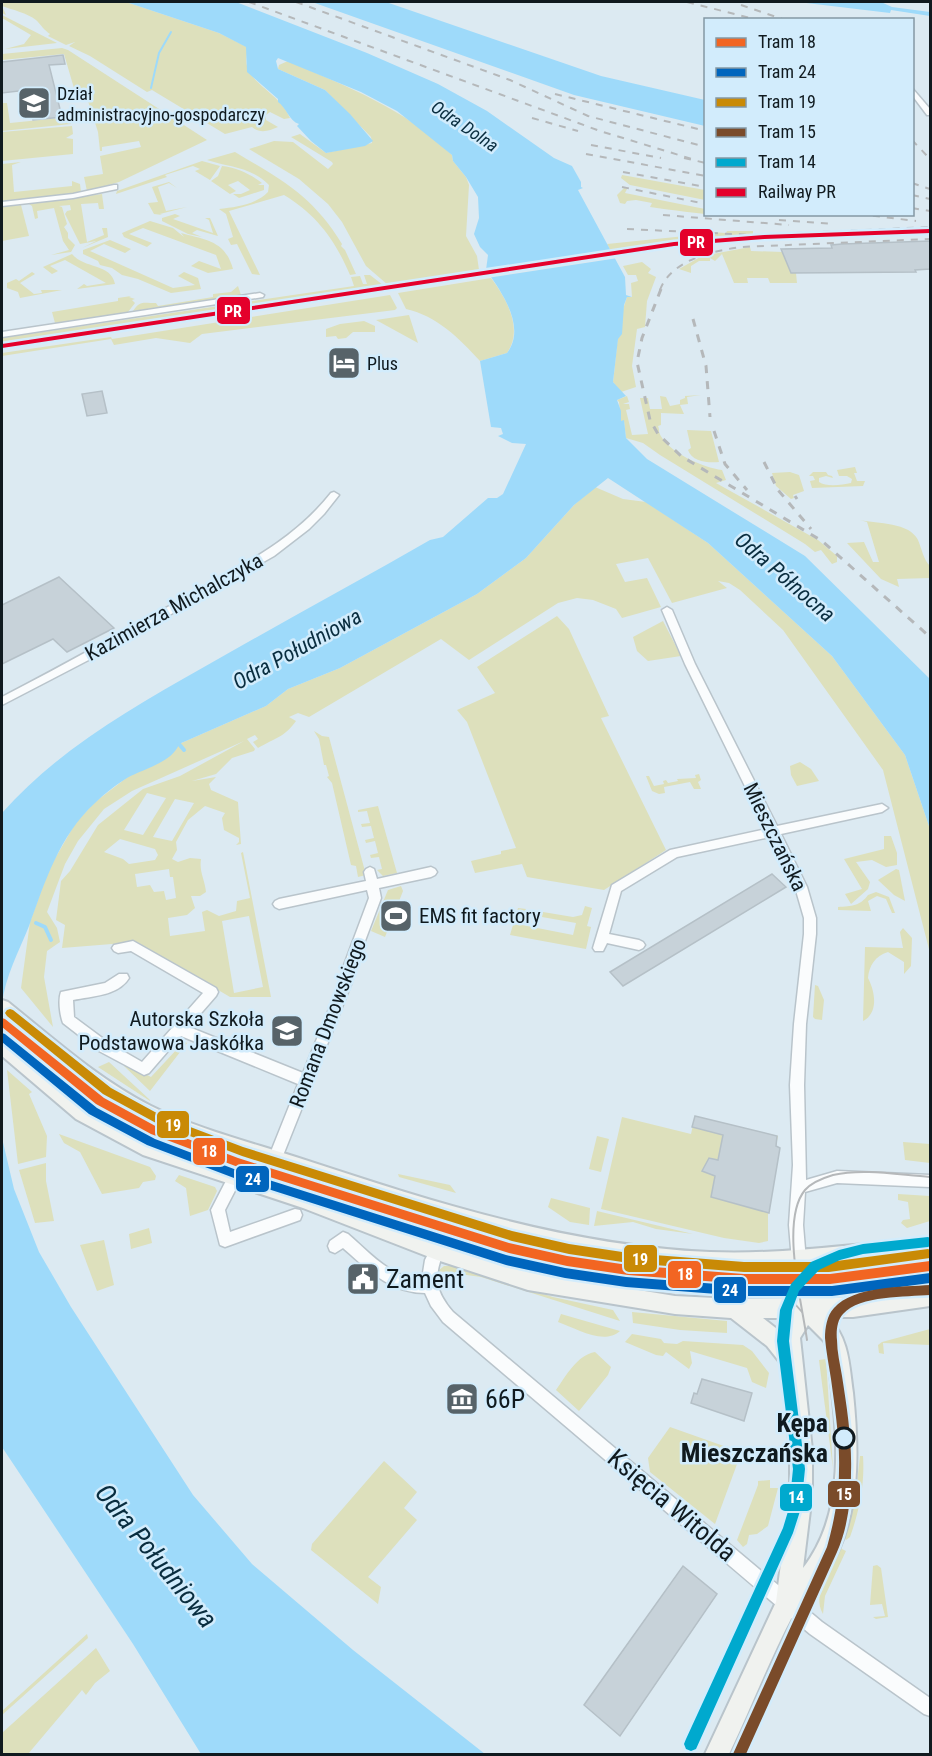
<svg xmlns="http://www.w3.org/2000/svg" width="932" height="1756" font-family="'Roboto Condensed',sans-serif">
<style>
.green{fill:#dde0bc;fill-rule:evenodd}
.water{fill:#9edafa}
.pier{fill:#dceaf2}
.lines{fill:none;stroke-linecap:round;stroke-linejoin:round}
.stream-far1{stroke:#9edafa;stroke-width:2}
.stream{stroke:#9edafa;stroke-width:4}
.building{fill:#c7d2d9;stroke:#b5c0c7;stroke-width:1.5}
.street-casing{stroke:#b9c4cb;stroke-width:3}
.secondary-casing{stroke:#b9c4cb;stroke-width:4}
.street{fill:#fafcfd;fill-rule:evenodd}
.secondary{fill:#f0f2ef;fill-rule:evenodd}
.tram{stroke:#b5b8ba;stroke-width:2}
.rail-far1{stroke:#b5b8ba;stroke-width:2;stroke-dasharray:7 7;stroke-linecap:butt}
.rail{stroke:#b5b8ba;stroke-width:3;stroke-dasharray:8 8;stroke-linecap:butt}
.rail-1-casing{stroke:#d2ecfc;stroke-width:5}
.rail-1{fill:#e4002b;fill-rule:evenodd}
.tram-1-casing{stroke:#d2ecfc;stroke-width:5}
.tram-2-casing{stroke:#d2ecfc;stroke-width:5}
.tram-3-casing{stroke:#d2ecfc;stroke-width:5}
.tram-4-casing{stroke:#d2ecfc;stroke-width:5}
.tram-5-casing{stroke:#d2ecfc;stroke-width:5}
.tram-1{fill:#f26522;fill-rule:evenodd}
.tram-2{fill:#0065bd;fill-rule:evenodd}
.tram-3{fill:#c98a06;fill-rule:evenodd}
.tram-4{fill:#7a4b2a;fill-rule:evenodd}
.tram-5{fill:#00a9ce;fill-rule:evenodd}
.stop-dot{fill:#d2ecfc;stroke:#101a1f;stroke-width:3}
.labels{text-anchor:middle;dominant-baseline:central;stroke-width:5;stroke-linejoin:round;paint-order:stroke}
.far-poi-label{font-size:18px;fill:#101a1f;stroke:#d2ecfc;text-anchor:start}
.far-water-label{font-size:18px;font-style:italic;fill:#092d3f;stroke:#d2ecfc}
.street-label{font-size:21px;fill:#101a1f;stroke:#d2ecfc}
.poi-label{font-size:21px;fill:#101a1f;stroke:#d2ecfc;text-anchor:start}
.water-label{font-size:22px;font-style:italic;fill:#092d3f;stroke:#d2ecfc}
.near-poi-label{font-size:26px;fill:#101a1f;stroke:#d2ecfc;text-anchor:start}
.near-stop-label{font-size:26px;font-weight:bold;fill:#101a1f;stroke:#d2ecfc;text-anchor:end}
.near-street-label{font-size:26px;fill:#101a1f;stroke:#d2ecfc}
.near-water-label{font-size:27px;font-style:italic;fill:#092d3f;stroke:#d2ecfc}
.line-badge{stroke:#d2ecfc;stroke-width:2}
.badge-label{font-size:16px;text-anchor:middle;font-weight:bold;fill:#fff}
</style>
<rect width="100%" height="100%" fill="#dceaf2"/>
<g class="green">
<path d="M2,2H126L219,33L247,47C248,53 245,59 247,66C252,85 280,94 290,118L284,119L270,112L266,115V120L278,127C269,131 260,134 252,127L225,134L152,90L147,92L90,56L69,46L75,42L66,45L48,36L50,34C44,30 41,25 36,20C27,13 13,10 2,6L6,15L2,13Z"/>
<polygon points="2,15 57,43 5,49 24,44 31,35 2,18"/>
<polygon points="62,48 68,50 207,140 119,182 87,191 84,177 103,174 100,156 141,147 139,141 102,147 102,151 100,151 98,132 88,101 78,102 64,54 2,60 2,54"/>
<path d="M288,61C347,87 405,108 452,155L453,161L466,177L469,185L466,236L477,256L479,270L388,285L366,266L342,222L328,204L299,179L249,149L274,141L293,142L328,169L333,164L332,162L291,137L300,134L326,153L372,143L371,137L325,90L278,69L279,65Z"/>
<polygon points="2,103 7,103 10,123 70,117 71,124 2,131"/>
<polygon points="72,126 73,134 66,138 73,139 73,154 2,161 2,132"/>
<path d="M235,152C282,180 313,196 342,244L341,246L345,250L356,274L350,275C335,240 317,215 284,195L229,211L260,275L252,274L237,244L231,245L228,239L233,237L226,214L219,209C236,207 255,205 268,192L269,185C252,167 228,167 207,160Z"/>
<polygon points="202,161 220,166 210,180 195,171 200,169 193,166 165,175 167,177 116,194 117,191"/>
<polygon points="21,162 12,165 14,192 72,186 72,181 80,184 81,192 2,202 2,164"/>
<path d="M222,166C236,167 252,175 262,183L258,185H264V190L239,198L233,194H241L250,190L238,181L228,185L236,191L230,194L211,181L218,176Z"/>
<polygon points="622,175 705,190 705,200 630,185 621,178"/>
<polygon points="169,182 177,188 169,183 158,187 166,211 187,207 160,214 162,215 154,214 148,203 158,202 152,187"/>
<path d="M624,188L627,189L625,193L705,209L706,214L722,215H721C697,214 673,210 650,207L652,203L636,200L627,201L625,204L620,203L617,195Z"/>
<polygon points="102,194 104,209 99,209 98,203 81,204 87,242 104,235 102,228 107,228 108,237 82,248 96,241 80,244 65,214 67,211 71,210 70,205 59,206 62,207 67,224 64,227 68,233 68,238 75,245 71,252 51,255 69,250 63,241 54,208 37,211 38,218 35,219 32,206 29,204"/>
<polygon points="21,205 29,236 2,241 2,207"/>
<polygon points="175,214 180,216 173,219 213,233 209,220 205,218 210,218 218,236 197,230 192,233 202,237 188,234 162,221 162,218"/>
<path d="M150,221L173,228L184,237L181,233C205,240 225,240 233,269L208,273L191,266L199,261L221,269L216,255L143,228L129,234L152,243L147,247L124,237L122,233Z"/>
<polygon points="696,231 726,233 727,231 753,231 753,236 661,244 617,251 611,251 607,244 695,235"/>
<polygon points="110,240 131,249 125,253 104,244 90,251 173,288 195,285 178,276 184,272 198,278 201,289 171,293 138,279 122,275 112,268 100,265 98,261 83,254 83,250"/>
<polygon points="750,247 751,251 783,252 791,273 796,273 797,283 770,283 768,278 747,278 748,283 734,283 722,254 715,261 710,258 710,261 699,261 691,266 691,273 679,269 702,256"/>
<path d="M72,254C84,269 111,263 115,284L77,289L84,284L87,286L106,283L65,260L50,266L58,271L52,274L43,267Z"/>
<path d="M642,262L651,269L648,273L656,277L647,301L645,327L637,329L632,366L636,387L621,392L613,382C617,354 617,323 627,297H632L631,283L638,281L636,275H628L623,266Z"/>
<polygon points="32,272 35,274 20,283 34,294 42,293 41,290 62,290 20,298 18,292 7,288 7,283 16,279 19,281"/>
<polygon points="364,275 370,275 383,285 2,343 2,338 354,286 351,277 360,276 363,284 367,284"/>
<path d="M491,278C506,298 524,329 507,353L480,361C459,338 437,316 406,309L398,293Z"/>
<path d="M238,286L241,295L133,311C140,300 144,303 156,303L158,306L213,297V294L231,292Z"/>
<polygon points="390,295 397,308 395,310 202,334 190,343 156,338 114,345 111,339 2,356 2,353 111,337 112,339"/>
<polygon points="131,296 129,297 135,299 132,300 135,303 128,312 55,323 52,312 118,301 118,298"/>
<polygon points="409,315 418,343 376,320"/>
<polygon points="364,321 375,326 375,332 353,332 346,338 338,339 336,336 326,337 326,329 340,324"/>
<path d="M701,395L687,397L688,404L680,405L684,414L661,413V425L658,426C659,428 659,430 659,432C666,452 704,468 722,470L726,480L716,483L818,540L837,556V562L832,564L821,550L815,552L805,544L660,455L643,443L626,438L624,421H621L619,402L617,400L627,396L629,402L623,404H629L630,409L626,410L632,435L648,434L640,398H648L650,409H662L660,396L666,397L670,406L680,404V400L685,398V396Z"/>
<path d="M687,430L711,431L719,462C708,463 692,462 688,450L691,448Z"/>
<path d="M855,467L857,473H854L857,481H865L863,486L812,488L810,481L815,480L813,476H809L813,472H826L828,475L832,476L833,478L826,476L819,478V482C826,487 842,485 851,483L852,479L847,476H839L837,470Z"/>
<polygon points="790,472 799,475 804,491 793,495 794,498 791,499 776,486 772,473"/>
<path d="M595,487L623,499L646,502L708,543L832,656L905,755L930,829V953L883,770L783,630L740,590L729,583L718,581L727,588L672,603L648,558L616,564L625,582L647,578L661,607L622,618L616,609L593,600L577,598L558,603L469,660L441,639L309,717L298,713L289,717L296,721C285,737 275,738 258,748L253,742L258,739L255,735L247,739L255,749L254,751L232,758L216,774L192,781L216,777L209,784L211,790L238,802L241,844L236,845L239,842V838L224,830L222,818L225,813L205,806L188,820L176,842L177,850L172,859L178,862L190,858L201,859C199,872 205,880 206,892L200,896H191L195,908L187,915L168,918L170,936L205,931L202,912L207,910L219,916L236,911L237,901L250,898L241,853L243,852L271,997H230L137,942L62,948L65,925L56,920L61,881L70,871L98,825L143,789L180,776L244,741L132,791L104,809L78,841L65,864L47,912L57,928L60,942L47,951L44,977L53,1027L21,988L30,922L49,869L76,822L95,802L125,779L179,744L266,706L288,689L340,668L477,594L526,558L574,505ZM147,793L166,798L143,835L124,830ZM175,799L194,803L172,841L153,837ZM120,839L155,849L158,855L155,860L129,864L123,859L104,852ZM169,869L170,877H173L176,898L166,900L164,891L154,892L150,885L137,887L135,874ZM249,916L263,987L234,993L222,921Z"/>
<path d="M860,520C878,524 909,522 918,540C922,549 923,559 930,566V578L897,579L899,587L881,579L847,543L864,542L873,562H879L867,522Z"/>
<polygon points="557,616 569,629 609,716 601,718 666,850 604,890 527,877 522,864 475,873 471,861 501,854 501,851 516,848 467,722 457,710 495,693 477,667"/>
<polygon points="663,621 681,656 648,661 637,651 633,637"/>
<polygon points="314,731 322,736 329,737 366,875 358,877 356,866 351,865 332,783 327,777 329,776 326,765 324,765 319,739"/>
<polygon points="800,762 811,769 819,781 797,786 791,775 790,766"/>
<polygon points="699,774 701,780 698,782 701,789 694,789 690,782 664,787 665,793 659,794 652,791 646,776 649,776 654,786 664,784 663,781 666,780 668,783 678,781 677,779 696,778 695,775"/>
<polygon points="378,806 397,873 383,876 377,870 382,869 379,857 371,858 370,855 378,853 375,841 366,843 365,840 374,838 371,826 362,827 361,824 370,823 367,811 358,812 358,810"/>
<polygon points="884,836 891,836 897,853 897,865 886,867 872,860 856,862 870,882 868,889 851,904 845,894 862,889 844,859 884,849"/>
<polygon points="896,869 899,870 905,901 894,895 878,880"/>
<polygon points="401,886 403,891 385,937 371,931 388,890"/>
<path d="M876,892L889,897L895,913H892L886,899L877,896L868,901L871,911L838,910V907C852,906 860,906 868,895Z"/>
<polygon points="585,906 592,908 587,926 591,927 586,949 510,935 518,908 526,909 522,925 573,935 576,923 542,917 543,912 573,917 582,915"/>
<path d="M903,928L912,938L911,966L904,974V962L888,952C875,956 869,966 868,978C875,991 879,1013 863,1021L865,947L903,948L900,932Z"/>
<polygon points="815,985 818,986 824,1000 822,1020 815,1019 813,1017"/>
<polygon points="176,1038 187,1043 150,1091 124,1066 127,1064 151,1077 179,1047 173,1042"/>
<polygon points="109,1062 150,1100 150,1101 98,1067"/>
<polygon points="7,1070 32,1092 29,1094 47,1136 46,1157 18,1164"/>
<polygon points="695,1116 778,1136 776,1146 780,1148 768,1215 768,1241 759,1243 724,1238 601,1209 622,1117 691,1134"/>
<polygon points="59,1134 150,1167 156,1176 155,1180 143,1182 139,1188 102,1194 80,1152 64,1143"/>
<polygon points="597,1136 609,1139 601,1172 589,1169"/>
<polygon points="189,1141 318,1183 328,1183 370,1195 363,1216 183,1153 182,1144"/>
<polygon points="903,1142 930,1144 930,1163 905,1160"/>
<polygon points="46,1163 46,1181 54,1221 35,1223 19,1170"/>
<polygon points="398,1174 450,1185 456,1193 399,1177"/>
<polygon points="179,1175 215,1187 217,1191 208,1210 190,1216 186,1188 175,1181"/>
<polygon points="898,1194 930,1196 930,1221 907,1228 901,1223 903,1220 910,1219 908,1202 898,1200"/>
<polygon points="551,1198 590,1208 589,1225 570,1222 548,1207"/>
<polygon points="388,1201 513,1240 520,1248 516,1248 513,1260 506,1262 495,1260 405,1229 378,1223"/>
<polygon points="597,1211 693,1234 656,1229 633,1222 594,1226"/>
<polygon points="149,1228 152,1243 131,1249 129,1234"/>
<polygon points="104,1240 114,1285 97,1291 80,1245"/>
<polygon points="551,1249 577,1253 575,1273 644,1283 725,1289 725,1295 531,1271 544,1253"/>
<polygon points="444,1266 452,1266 553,1297 613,1310 620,1321 481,1277 438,1271"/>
<polygon points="632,1312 727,1321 727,1333 680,1330 633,1323"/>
<path d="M561,1314L620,1331C603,1346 576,1328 558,1322Z"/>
<polygon points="930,1329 930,1345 883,1343 884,1354 879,1353 878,1345 882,1342"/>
<polygon points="632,1334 661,1339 664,1343 677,1344 683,1341 743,1345 752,1351 769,1373 766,1388 752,1382 747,1368 690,1351 692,1363 689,1369 666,1352 663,1356 656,1355 625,1342"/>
<path d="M595,1352L611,1367L608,1375L579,1411L556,1390C566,1376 577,1355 595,1352Z"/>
<polygon points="826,1359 833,1469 819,1360"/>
<polygon points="670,1427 735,1450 740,1456 715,1524 650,1472 648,1458"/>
<path d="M860,1456H863C865,1484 859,1512 850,1537L846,1540L844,1538L856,1492Z"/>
<polygon points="384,1461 417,1492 404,1508 417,1520 368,1577 381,1587 378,1604 311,1550 312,1544"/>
<polygon points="770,1480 770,1488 778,1488 768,1526 757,1534 749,1535 747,1544 743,1547 737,1540 758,1485 758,1481"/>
<path d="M840,1548L846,1551L825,1596L823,1614C811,1593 832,1567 840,1548Z"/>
<polygon points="877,1565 881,1568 888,1617 876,1619 873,1617 885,1616 882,1604 870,1605 873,1566"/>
<polygon points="87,1634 88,1638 2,1715 2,1711"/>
<polygon points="96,1648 110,1671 95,1683 86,1695 82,1690 28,1754 2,1754 2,1733"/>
</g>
<g class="water">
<path d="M126,2H236L367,53L438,84L487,111L554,158L572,166L581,182V187L583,188L578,190L625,277L626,295L632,297H627L624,305L622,334L618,339L613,382L626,396L617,400L621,411V421L624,420L626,438L647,459L805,556L930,679V829L905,755L832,656L708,543L608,478L574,505L526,558L477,594L340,668L288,689L266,706L179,744C173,762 143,769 127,778C116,785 104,794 95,803C59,836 45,882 29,926C19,951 5,977 2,1004V813C59,749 130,709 204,667C279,624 355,583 430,540L443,537L488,498H497L503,494L526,444L512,443L498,436L503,434L501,428L491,427L480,361L507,353C527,327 501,291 486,270L488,255L480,247L474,234L479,218L478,197L466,177L453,161L452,155L397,111L361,92L278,58L276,61L278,69L325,90L350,114L373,141L365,146L326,153L311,141L297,126L299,124C289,121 286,107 278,102V99L247,72L246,47L219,33Z"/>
<polygon points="312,2 386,2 601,76 705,100 705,126 574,95"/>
<polygon points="798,2 881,2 892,7 930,12 930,16 891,10 890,13"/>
<polygon points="2,1138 14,1189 39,1252 71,1307 193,1495 252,1564 353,1650 485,1754 201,1754 133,1644 2,1447"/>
</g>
<polygon class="pier" points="614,250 618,258 487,278 483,270"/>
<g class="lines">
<polyline class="stream-far1" points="151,88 159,53 171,32"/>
<g class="stream">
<polyline points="179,744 184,750"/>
<polyline points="36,923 45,927 51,940"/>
</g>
</g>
<g class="building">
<polygon points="63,55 65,64 49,65 62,117 33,120 27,90 2,93 2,62"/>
<polygon points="930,241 930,269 915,270 916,272 791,273 781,249 832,248 831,245 842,244"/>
<polygon points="334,357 354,358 355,367 334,368"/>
<polygon points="102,391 107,413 87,416 82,394"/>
<polygon points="59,577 114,628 67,652 53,639 2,664 2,605"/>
<polygon points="772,874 786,887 623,986 610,972"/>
<polygon points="695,1116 777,1136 776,1146 780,1148 769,1213 711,1197 715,1176 702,1171 709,1158 718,1160 723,1135 692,1127"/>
<polygon points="702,1379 752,1393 744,1421 691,1403 694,1393 697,1394"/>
<polygon points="683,1566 717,1594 620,1736 584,1705"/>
</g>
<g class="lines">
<defs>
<g id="street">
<polygon points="912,88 930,109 930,115 927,115 912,95"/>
<polygon points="114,185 117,185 117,189 73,198 2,206 2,202 73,194"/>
<polygon points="260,293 264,295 263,297 2,337 2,332"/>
<path d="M334,492L339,495L324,514L309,529L274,556L102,653L2,705V697C66,664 128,629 191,594C242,565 293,541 331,493Z"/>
<polygon points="667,607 672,610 695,664 777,826 882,804 888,808 882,812 781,834 807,887 816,918 816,934 806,1024 804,1085 806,1180 837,1171 930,1175 930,1187 837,1183 805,1192 803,1225 806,1261 804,1266 799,1268 794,1266 792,1261 789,1225 793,1165 790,1085 794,1024 804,934 804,918 795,887 770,837 677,857 621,891 609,934 639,940 643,942 645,945 643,948 639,950 607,943 603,951 595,951 593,948 612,885 670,850 766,829 685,664 662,610"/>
<path d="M370,867L374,869L377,879L431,867L435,869L437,872L435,875L431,877L379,888L381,898L356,965L352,982L280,1163L275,1165L270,1163L268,1159L298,1084L181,1036L149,1073L144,1075L99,1051L63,1023C60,1015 58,1000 61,992L105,983L119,974H127L129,978C118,996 92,996 73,1000L74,1017L109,1043L142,1062L203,993L131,951L118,953L114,951L112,948L114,945L133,941L216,988L218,992L216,996L189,1027L303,1073L340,982L344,965L369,898L367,890L279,909L275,907L273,904L275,901L279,899L366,881L364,872L366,869Z"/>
<polygon points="235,1171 240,1173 242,1177 225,1210 230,1232 295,1209 300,1210 302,1215 300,1220 225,1247 220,1245 211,1210 230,1173"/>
<path d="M343,1232L348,1234C370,1253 392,1279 422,1279L425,1260L432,1246L437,1244L442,1246L444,1251C433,1277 435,1291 453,1312L822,1622L930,1698V1716L924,1714L810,1634L443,1322L431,1306L425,1293C390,1293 367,1269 343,1248L335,1253L330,1251L328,1246L330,1241Z"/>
</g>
<path id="secondary" d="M2,1000L8,1002C54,1039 98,1079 151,1106C197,1129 250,1142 299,1158C433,1202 568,1246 710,1252C784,1255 857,1243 930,1239V1257L810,1268L814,1298L853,1297L930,1288V1306L853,1317H828C849,1338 849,1364 853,1393C859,1452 861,1518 828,1570C819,1586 803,1598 794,1613C770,1658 751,1708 729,1754H705L776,1602L790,1494V1450L782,1365L767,1346L731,1318L675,1314L528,1290L437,1260L303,1208L143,1155L76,1119L2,1056V1039L8,1041L90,1107L162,1145L170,1131L138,1118L90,1089L2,1017ZM188,1139L431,1218L512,1240L516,1245L517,1254L514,1258L501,1263L437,1242L305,1191L181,1151V1145ZM536,1246C619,1266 705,1274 790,1269L794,1298L735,1299L675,1296L528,1272L537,1256ZM763,1318H790L782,1333ZM808,1325L824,1341L827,1348C835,1418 851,1507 803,1568L812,1494V1450L800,1338Z"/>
</defs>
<use href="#street" class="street-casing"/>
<use href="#secondary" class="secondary-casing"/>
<use href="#street" class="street"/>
<use href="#secondary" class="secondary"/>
<g class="tram">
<path d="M744,1279C769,1283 786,1292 802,1312"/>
<path d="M807,1340C802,1303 780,1220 805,1190C812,1182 823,1178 833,1175C864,1168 899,1175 930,1177"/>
</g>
<g class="rail-far1">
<polyline points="249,2 600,131 692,159"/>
<polyline points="296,2 510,80 588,116 706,147"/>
<polyline points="687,2 758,20"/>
<polyline points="741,5 785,20"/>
<polyline points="555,94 706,131"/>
<polyline points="532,118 578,131"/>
<polyline points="912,140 930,159"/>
<polyline points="591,145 661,158"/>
<polyline points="586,154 706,176"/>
<polyline points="684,158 706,163"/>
<polyline points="623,172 706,187"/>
<polyline points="912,183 930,189"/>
<polyline points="622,187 706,204"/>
<polyline points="912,195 930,199"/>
<polyline points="912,208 930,211"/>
<polyline points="859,214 916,221"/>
<polyline points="663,215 789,225"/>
<polyline points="779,220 833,224"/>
<polyline points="627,229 753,235 930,227"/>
<path d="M660,290C671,260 712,251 741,247L930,239"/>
</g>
<g class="rail">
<polyline points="661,289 642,338 637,362 650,420 658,434 681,456 822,541 930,637"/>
<polyline points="693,319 706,366 710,417"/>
<polyline points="714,431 725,464 747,490"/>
<polyline points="764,462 778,490 811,529"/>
<polyline points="795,496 797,499"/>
</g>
<defs>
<polygon id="rail-1" points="930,229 930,233 764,239 674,246 2,348 2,344 674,242 764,235"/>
</defs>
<use href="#rail-1" class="rail-1-casing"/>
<use href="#rail-1" class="rail-1"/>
<defs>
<polygon id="tram-1" points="2,1018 5,1019 104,1098 159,1128 238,1158 509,1243 567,1256 628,1265 744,1274 830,1274 930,1261 930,1271 830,1284 744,1284 628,1275 567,1266 509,1253 238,1167 151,1134 96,1104 2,1027"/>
<polygon id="tram-2" points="2,1033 5,1034 97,1108 155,1139 234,1169 506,1255 565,1268 626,1277 743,1286 832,1286 930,1273 930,1283 832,1296 743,1296 626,1287 565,1278 506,1265 234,1178 147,1145 89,1114 2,1042"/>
<polygon id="tram-3" points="10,1009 13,1010 111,1088 164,1117 243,1147 512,1231 569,1244 629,1253 744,1262 829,1262 928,1249 930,1250 930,1258 829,1272 744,1272 629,1263 569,1254 512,1241 242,1156 156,1123 103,1094 7,1016 5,1013 7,1010"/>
<path id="tram-4" d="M930,1285V1295C906,1297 860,1295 843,1314C837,1320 836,1332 837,1340C837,1352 840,1364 842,1376C847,1408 852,1440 851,1472C851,1499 848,1527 837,1552L746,1754H733L827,1547C834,1522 839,1497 839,1470C840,1440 835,1409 831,1379C829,1366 826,1351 825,1338C825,1328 827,1315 834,1308C853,1286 903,1287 930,1285Z"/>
<polygon id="tram-5" points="928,1237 930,1238 930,1246 928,1247 863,1254 840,1260 819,1270 799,1291 792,1310 789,1341 805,1469 801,1508 793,1533 696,1749 691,1751 686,1749 684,1744 686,1739 783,1528 789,1508 793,1469 777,1341 780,1310 791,1284 811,1262 839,1250 863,1244"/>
</defs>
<use href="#tram-1" class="tram-1-casing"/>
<use href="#tram-2" class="tram-2-casing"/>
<use href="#tram-3" class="tram-3-casing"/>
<use href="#tram-4" class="tram-4-casing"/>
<use href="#tram-5" class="tram-5-casing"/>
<use href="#tram-1" class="tram-1"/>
<use href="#tram-2" class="tram-2"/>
<use href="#tram-3" class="tram-3"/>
<use href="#tram-4" class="tram-4"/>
<use href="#tram-5" class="tram-5"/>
</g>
<defs>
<symbol id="university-square" viewBox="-11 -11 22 22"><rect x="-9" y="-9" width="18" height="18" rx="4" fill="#576369" stroke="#d2ecfc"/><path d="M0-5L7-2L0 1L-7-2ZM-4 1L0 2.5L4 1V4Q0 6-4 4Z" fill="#fff"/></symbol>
<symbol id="hotel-square" viewBox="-11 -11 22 22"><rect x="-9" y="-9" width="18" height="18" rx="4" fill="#576369" stroke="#d2ecfc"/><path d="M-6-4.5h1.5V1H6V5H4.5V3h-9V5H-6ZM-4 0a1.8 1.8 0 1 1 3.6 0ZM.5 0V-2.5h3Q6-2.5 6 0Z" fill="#fff"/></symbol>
<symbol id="stadium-square" viewBox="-11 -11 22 22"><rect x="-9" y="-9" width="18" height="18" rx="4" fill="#576369" stroke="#d2ecfc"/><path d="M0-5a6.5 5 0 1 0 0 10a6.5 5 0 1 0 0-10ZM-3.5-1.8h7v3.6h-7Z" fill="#fff"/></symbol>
<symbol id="school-square" viewBox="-11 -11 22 22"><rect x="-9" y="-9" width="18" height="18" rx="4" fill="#576369" stroke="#d2ecfc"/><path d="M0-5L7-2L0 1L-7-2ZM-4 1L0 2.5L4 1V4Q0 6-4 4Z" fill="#fff"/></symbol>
<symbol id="civic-square" viewBox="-11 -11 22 22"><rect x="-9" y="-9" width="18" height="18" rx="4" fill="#576369" stroke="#d2ecfc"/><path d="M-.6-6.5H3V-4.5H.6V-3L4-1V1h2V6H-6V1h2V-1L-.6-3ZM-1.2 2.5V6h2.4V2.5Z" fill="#fff"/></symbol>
<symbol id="museum-square" viewBox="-11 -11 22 22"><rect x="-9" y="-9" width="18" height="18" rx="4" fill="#576369" stroke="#d2ecfc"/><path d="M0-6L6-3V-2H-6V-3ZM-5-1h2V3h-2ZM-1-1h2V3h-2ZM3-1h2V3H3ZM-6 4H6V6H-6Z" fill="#fff"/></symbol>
</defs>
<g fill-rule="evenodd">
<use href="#university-square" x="15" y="84" width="38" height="38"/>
<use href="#hotel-square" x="325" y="344" width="38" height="38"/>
<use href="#stadium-square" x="377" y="897" width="38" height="38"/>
<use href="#school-square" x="268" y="1012" width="38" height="38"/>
<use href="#civic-square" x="344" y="1260" width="38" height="38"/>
<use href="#museum-square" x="443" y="1380" width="38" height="38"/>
</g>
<circle class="stop-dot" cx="844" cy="1438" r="10"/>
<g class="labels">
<g class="far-poi-label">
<text x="57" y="93">Dział<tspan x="57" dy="21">administracyjno-gospodarczy</tspan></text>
<text x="367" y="363">Plus</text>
</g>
<g class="far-water-label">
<text transform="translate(465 126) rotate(34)">Odra Dolna</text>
</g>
<g class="street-label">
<text transform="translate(174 607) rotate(-29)">Kazimierza Michalczyka</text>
<text transform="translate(775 837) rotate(64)">Mieszczańska</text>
<text transform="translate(328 1023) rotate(-69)">Romana Dmowskiego</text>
</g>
<g class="poi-label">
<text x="419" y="916">EMS fit factory</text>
<text x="264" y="1019" text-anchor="end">Autorska Szkoła<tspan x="264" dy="24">Podstawowa Jaskółka</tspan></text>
</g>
<g class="water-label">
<text transform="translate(785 577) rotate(41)">Odra Północna</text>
<text transform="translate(297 649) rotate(-29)">Odra Południowa</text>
</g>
<g class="near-poi-label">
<text x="386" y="1279">Zament</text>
<text x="485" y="1399">66P</text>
</g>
<g class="near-stop-label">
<text x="828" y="1423">Kępa<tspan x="828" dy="30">Mieszczańska</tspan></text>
</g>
<g class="near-street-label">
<text transform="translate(672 1505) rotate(40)">Księcia Witolda</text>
</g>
<g class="near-water-label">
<text transform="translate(156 1556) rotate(51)">Odra Południowa</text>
</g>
</g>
<g class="line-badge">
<rect x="679" y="228" width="35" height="29" rx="6" fill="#e4002b"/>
<rect x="216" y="296" width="35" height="29" rx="6" fill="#e4002b"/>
<rect x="156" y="1110" width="34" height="29" rx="6" fill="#c98a06"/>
<rect x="192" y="1137" width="34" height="29" rx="6" fill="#f26522"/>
<rect x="235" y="1165" width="35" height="28" rx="6" fill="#0065bd"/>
<rect x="623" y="1244" width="35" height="29" rx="6" fill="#c98a06"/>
<rect x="667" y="1260" width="35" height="29" rx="6" fill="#f26522"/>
<rect x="713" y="1276" width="34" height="28" rx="6" fill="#0065bd"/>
<rect x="827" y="1480" width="34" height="28" rx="6" fill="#7a4b2a"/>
<rect x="779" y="1483" width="34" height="29" rx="6" fill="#00a9ce"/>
</g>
<g class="badge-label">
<text x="696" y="248">PR</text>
<text x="233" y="317">PR</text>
<text x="173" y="1131">19</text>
<text x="209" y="1157">18</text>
<text x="253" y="1185">24</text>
<text x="640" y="1265">19</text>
<text x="685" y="1280">18</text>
<text x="730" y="1296">24</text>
<text x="844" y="1500">15</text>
<text x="796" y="1503">14</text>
</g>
<rect width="932" height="1756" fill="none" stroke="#101a1f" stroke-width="6"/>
<rect x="704" y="18" width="210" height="198" fill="#d2ecfc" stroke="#8498a4" stroke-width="1.5"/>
<rect x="716" y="38" width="30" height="9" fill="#f26522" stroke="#8498a4" stroke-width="1.5"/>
<text x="758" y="48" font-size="18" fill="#101a1f">Tram 18</text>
<rect x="716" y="68" width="30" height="9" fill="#0065bd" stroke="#8498a4" stroke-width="1.5"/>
<text x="758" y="78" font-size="18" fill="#101a1f">Tram 24</text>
<rect x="716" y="98" width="30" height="9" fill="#c98a06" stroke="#8498a4" stroke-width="1.5"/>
<text x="758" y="108" font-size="18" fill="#101a1f">Tram 19</text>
<rect x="716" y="128" width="30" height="9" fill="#7a4b2a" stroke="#8498a4" stroke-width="1.5"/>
<text x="758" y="138" font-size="18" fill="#101a1f">Tram 15</text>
<rect x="716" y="158" width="30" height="9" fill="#00a9ce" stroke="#8498a4" stroke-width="1.5"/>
<text x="758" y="168" font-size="18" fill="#101a1f">Tram 14</text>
<rect x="716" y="188" width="30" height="9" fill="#e4002b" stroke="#8498a4" stroke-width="1.5"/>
<text x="758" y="198" font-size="18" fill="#101a1f">Railway PR</text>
</svg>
